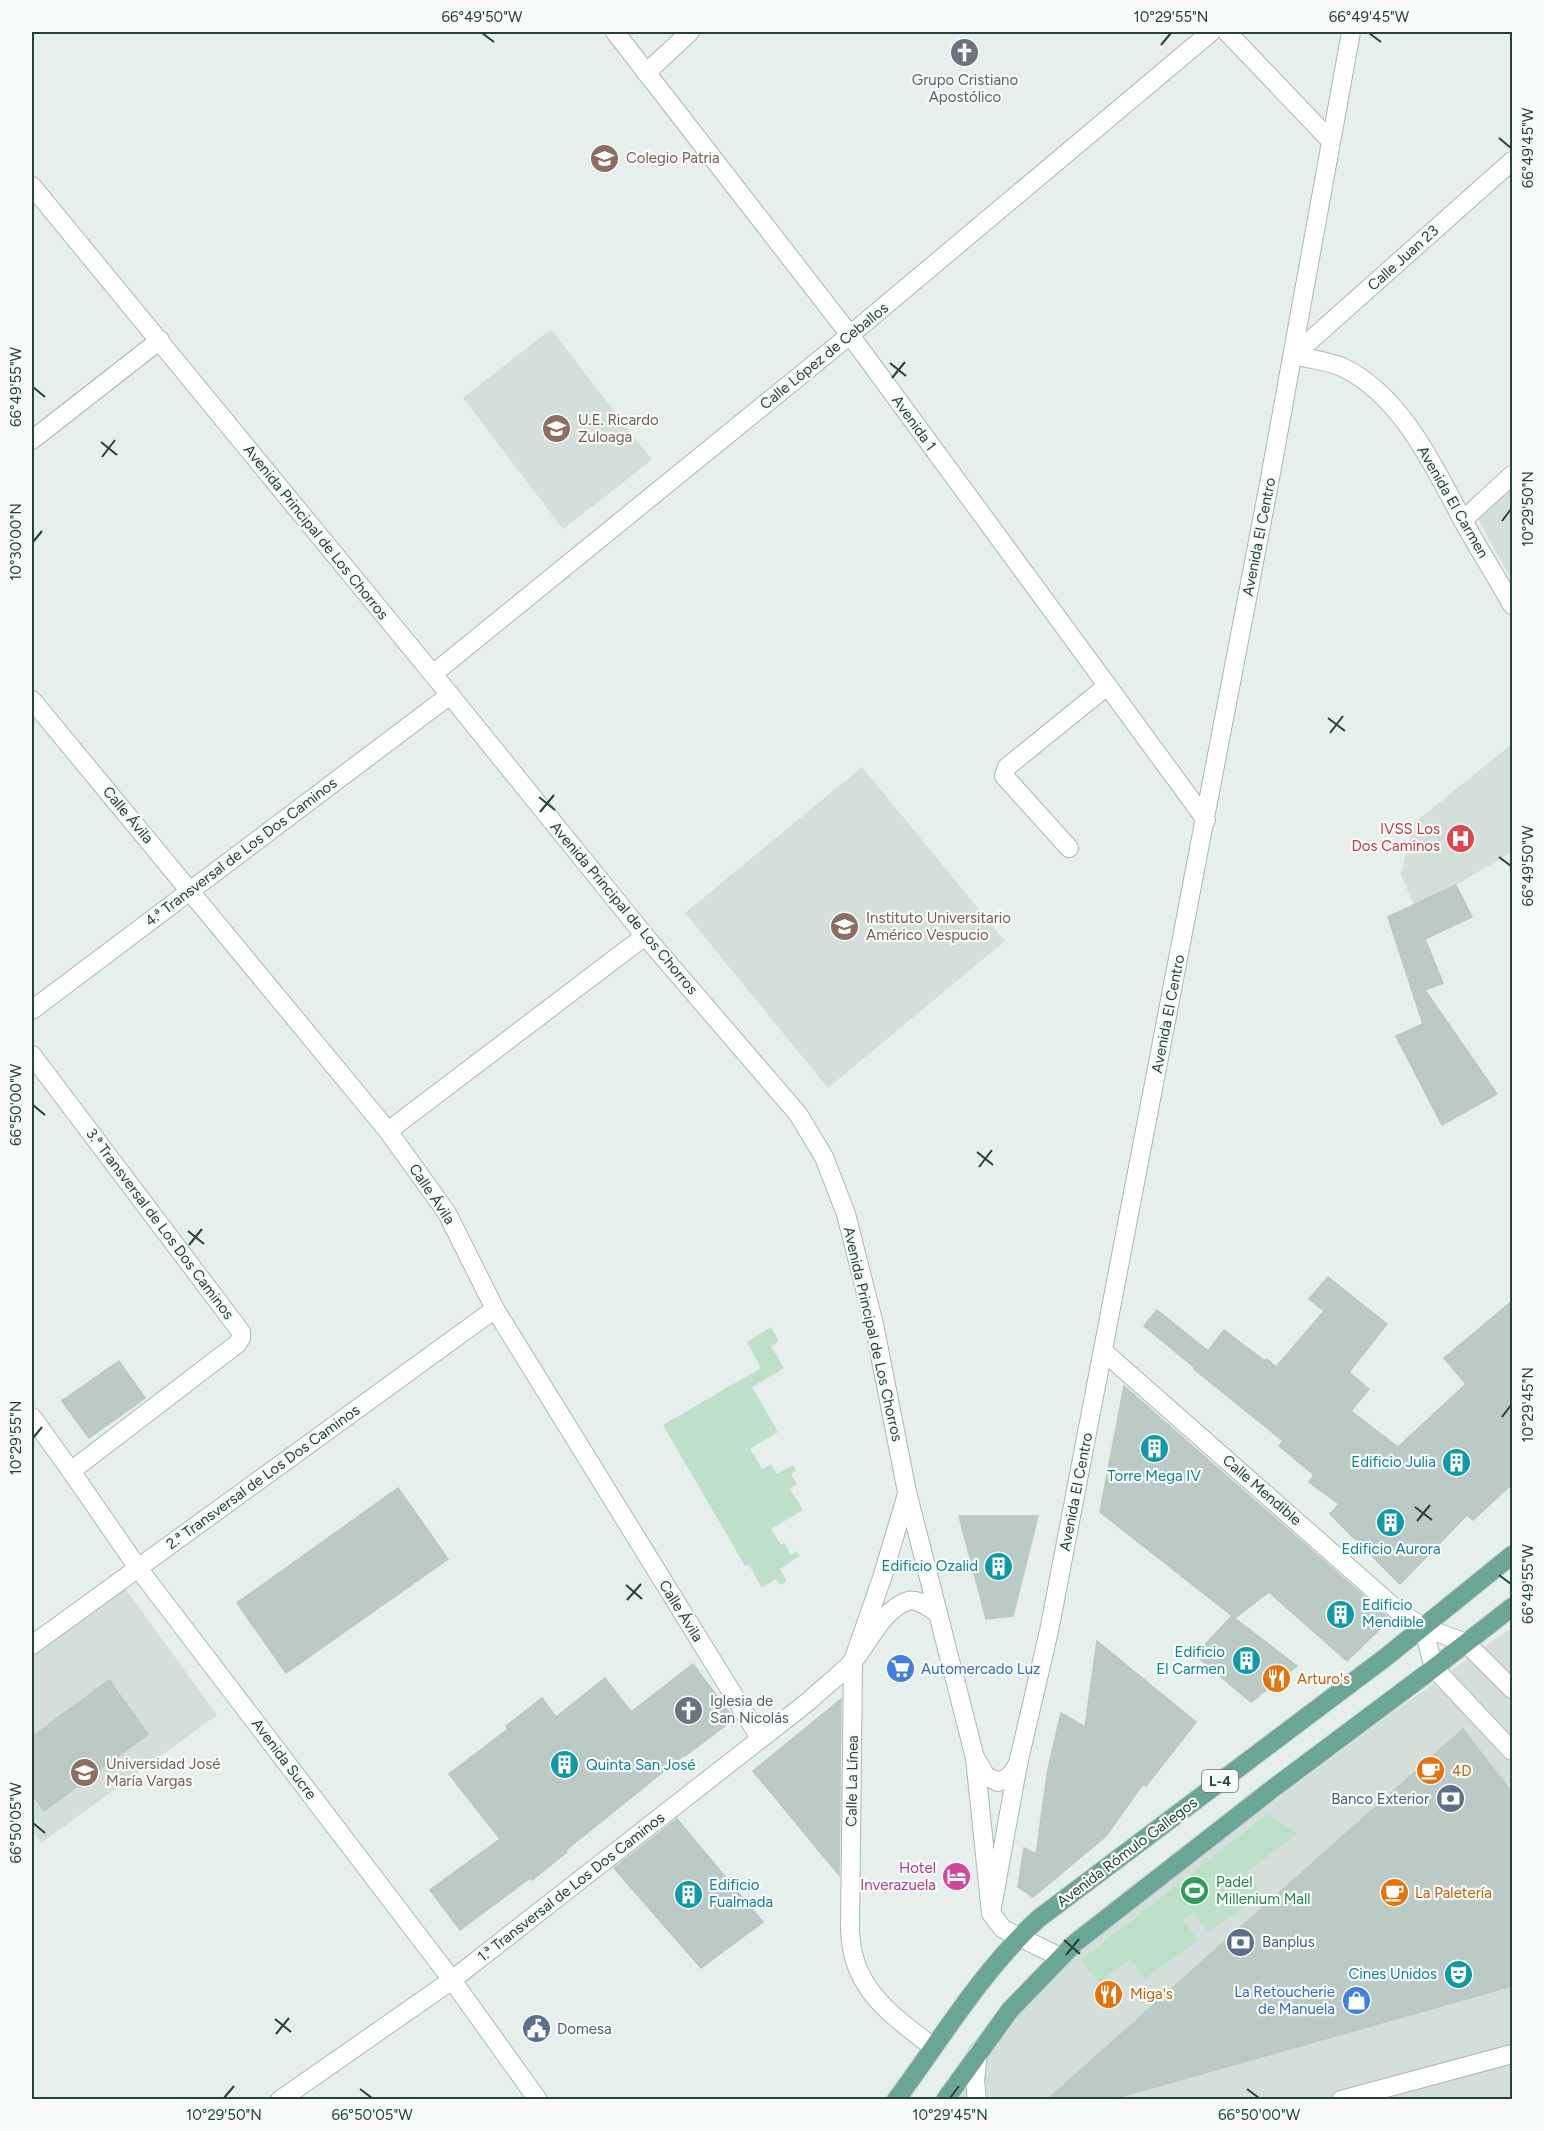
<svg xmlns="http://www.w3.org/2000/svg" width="1544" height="2131" font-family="Figtree,sans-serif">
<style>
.built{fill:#d4dfda}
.green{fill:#bfe0c8}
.building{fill:#bbcac4;stroke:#b8c9c2;stroke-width:1.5}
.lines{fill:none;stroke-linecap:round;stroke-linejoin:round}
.minor-casing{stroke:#a8b8b2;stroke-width:20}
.secondary-casing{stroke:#a4bbb3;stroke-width:20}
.primary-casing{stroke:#c2cac8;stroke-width:20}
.minor{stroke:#fff;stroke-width:18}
.secondary{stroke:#fff;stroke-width:18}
.primary{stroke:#6aa596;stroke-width:18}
.ticks{fill:none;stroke:#24423a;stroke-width:2}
.labels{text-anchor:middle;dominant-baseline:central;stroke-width:4.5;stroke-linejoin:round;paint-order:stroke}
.shield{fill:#f7fbf9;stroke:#637a73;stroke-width:1.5}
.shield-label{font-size:14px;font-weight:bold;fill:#24423a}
.worship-label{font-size:15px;fill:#5b616d;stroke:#f7fbf9}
.education-label{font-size:15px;fill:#785e54;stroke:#f7fbf9;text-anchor:start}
.street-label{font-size:15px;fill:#24423a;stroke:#f7fbf9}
.health-label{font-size:15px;fill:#be3a42;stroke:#f7fbf9;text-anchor:end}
.culture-label{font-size:15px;fill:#0d838f;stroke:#f7fbf9;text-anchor:end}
.shop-label{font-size:15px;fill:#366cbe;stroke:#f7fbf9;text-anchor:start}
.food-label{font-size:15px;fill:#c56008;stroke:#f7fbf9;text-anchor:start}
.service-label{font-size:15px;fill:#4e5e75;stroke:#f7fbf9;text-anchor:start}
.hotel-label{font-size:15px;fill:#b23c85;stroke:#f7fbf9;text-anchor:end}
.leisure-label{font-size:15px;fill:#27864d;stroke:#f7fbf9;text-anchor:start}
.neatline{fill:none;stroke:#24423a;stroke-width:2}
.ticks-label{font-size:15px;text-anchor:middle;fill:#24423a}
</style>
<rect width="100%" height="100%" fill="#e6efeb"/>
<g class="built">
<polygon points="551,329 652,460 563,529 463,398"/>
<polygon points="1512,481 1512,580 1475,514"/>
<polygon points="1512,744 1512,852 1456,885 1414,905 1401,875 1413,824"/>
<polygon points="862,767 1005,941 828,1088 685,913"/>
<polygon points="125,1588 217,1715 41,1843 32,1830 32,1656"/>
<polygon points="1512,1627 1512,2099 951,2100 1028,2002 1070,1957 1119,1917 1385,1718"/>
</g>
<g class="green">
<polygon points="771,1327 779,1341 771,1346 784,1368 752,1387 778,1432 750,1449 762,1469 771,1464 777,1474 793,1465 796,1471 791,1474 797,1484 790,1489 803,1510 771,1529 781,1545 785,1543 791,1555 797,1551 800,1556 780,1569 787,1581 780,1585 776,1579 762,1588 749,1565 745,1566 663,1425 761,1368 747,1342"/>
<polygon points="1267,1814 1298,1833 1247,1872 1262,1894 1208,1932 1194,1912 1184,1920 1198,1941 1144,1979 1130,1959 1099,1983 1081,1960"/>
</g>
<g class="building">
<polygon points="1456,885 1472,917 1425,939 1443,983 1425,990 1497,1094 1442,1125 1396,1036 1423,1024 1388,917"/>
<polygon points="1328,1277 1387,1324 1349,1372 1369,1389 1351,1411 1398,1447 1466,1384 1444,1358 1512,1301 1512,1484 1473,1520 1467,1515 1400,1584 1330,1514 1339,1504 1309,1482 1314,1475 1279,1446 1283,1441 1194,1369 1195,1368 1144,1326 1157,1310 1208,1351 1224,1330 1265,1361 1267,1359 1276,1367 1324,1311 1309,1299"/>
<polygon points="119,1361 145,1398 89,1438 62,1401"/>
<polygon points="1124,1386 1390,1619 1347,1661 1269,1592 1235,1618 1100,1512"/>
<polygon points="398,1488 448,1559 286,1673 237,1603"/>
<polygon points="959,1516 1038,1516 1013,1616 986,1619"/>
<polygon points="1232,1616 1297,1666 1251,1702 1195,1655"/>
<polygon points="1097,1641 1196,1722 1146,1786 1143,1784 1106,1836 1033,1897 1018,1887 1024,1848 1036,1854 1048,1769 1061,1713 1085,1727"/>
<polygon points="693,1664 734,1719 685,1756 684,1755 566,1850 567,1852 532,1880 530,1878 460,1930 430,1890 500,1839 449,1774 508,1729 506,1726 542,1698 556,1717 605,1678 631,1712"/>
<polygon points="109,1680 148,1734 44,1811 32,1793 32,1737"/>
<polygon points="841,1699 839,1875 753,1771"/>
<polygon points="1463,1729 1512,1793 1512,1986 1109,2100 1047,2100"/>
<polygon points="677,1819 763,1922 701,1968 614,1868"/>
</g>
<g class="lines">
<defs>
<g id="minor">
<polyline points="615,32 850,335 1206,820"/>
<polyline points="1227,32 1330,140"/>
<polyline points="646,73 690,32"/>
<polyline points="32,186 450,695 645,936 798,1114 824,1157 846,1214 874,1324 907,1492 975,1758 991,1913"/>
<path d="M1294,355C1309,359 1328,361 1342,367C1400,394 1434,466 1462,519C1478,548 1496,576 1512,605"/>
<polyline points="1294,355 1512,161"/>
<polyline points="32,440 160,340"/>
<polyline points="1463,520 1512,475"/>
<polyline points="433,674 850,335 1211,32"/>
<polyline points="32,700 388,1131 447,1213 495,1309 760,1738"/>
<polyline points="1069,848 1004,776 1007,767 1107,686"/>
<polyline points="32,1010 450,695"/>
<polyline points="32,1055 241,1332 241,1338 237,1344 71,1471"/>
<polyline points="388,1131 645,936"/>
<polyline points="1103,1351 1397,1610 1423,1627 1466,1643 1512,1689"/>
<path d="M907,1494L882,1578L853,1661L850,1930C851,1939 851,1948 854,1957C864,1997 901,2023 932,2046"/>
<polyline points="1423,1627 1434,1668 1512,1751"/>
<polyline points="32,1645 495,1309"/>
<polyline points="976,1759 986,1776 998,1782 1009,1777 1018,1764"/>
<polyline points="1060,1957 1003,1929 991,1913 1018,1764 1049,1631 1269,484 1351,32"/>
<path d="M280,2100L452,1980L809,1701C823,1687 841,1675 854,1660C870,1641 883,1609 908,1601C918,1598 929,1608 938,1613"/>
<polyline points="977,2100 975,2080 978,2052"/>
<polyline points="1341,2100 1512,2054"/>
</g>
<polyline id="secondary" points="32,1417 71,1471 138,1568 452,1980 538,2100"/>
<g id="primary">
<path d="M896,2100C942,2038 981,1972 1038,1919L1386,1657L1512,1555"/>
<polyline points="945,2100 1010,2010 1075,1943 1271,1790 1434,1668 1512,1607"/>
</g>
</defs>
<use href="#minor" class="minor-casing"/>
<use href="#secondary" class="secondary-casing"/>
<use href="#primary" class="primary-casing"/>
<use href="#minor" class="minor"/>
<use href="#secondary" class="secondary"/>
<use href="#primary" class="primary"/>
</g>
<path class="ticks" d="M482,33L494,42M1369,33L1381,42M1161,45L1171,33M1499,138L1511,148M890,363L906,376M892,378L905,362M33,387L45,397M101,442L117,455M102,457L115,440M1502,521L1511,509M33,542L42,531M1328,718L1345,731M1330,733L1343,716M539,797L555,810M540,812L554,795M1499,857L1511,866M33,1105L45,1115M977,1152L993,1165M979,1167L992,1150M188,1231L204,1244M189,1245L202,1229M1502,1417L1511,1405M33,1438L42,1427M1415,1507L1432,1520M1417,1521L1430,1505M1499,1575L1511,1584M626,1585L642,1599M627,1600L641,1584M33,1823L45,1833M1064,1940L1080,1954M1066,1955L1079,1939M275,2019L291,2032M276,2034L289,2018M360,2089L372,2098M1247,2089L1259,2098M224,2098L234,2086M950,2098L959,2086"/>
<defs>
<symbol id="church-disc" viewBox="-11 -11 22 22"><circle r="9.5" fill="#6b7280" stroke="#f7fbf9"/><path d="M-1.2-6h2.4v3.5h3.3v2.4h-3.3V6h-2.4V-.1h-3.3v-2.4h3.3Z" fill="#fff"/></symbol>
<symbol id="school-disc" viewBox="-11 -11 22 22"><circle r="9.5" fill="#8d6e63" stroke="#f7fbf9"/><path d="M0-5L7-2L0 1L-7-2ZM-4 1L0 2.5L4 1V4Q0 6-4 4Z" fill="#fff"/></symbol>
<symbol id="hospital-disc" viewBox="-11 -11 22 22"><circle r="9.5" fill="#e0444e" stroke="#f7fbf9"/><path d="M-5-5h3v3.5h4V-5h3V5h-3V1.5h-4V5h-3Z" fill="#fff"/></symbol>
<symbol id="university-disc" viewBox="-11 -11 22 22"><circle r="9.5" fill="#8d6e63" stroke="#f7fbf9"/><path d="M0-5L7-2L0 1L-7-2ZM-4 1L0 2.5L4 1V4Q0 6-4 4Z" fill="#fff"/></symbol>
<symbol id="building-disc" viewBox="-11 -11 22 22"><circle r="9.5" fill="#0f9aa8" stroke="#f7fbf9"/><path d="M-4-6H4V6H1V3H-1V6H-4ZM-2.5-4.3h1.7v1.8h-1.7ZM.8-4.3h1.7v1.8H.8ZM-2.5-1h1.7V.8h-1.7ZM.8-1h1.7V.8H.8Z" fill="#fff"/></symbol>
<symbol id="supermarket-disc" viewBox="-11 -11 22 22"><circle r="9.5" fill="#3f7fe0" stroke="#f7fbf9"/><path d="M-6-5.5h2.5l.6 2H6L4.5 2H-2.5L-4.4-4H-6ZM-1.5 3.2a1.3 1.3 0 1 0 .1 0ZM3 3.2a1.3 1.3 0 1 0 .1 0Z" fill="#fff"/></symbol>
<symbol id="restaurant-disc" viewBox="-11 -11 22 22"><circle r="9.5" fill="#e8710a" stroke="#f7fbf9"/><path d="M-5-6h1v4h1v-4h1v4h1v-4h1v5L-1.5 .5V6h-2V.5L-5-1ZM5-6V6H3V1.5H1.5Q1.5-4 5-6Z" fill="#fff"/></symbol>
<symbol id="cafe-disc" viewBox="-11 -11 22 22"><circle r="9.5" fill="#e8710a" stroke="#f7fbf9"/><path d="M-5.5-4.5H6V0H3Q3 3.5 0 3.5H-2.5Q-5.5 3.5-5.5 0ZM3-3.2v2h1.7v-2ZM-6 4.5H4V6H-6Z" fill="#fff"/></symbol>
<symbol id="bank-disc" viewBox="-11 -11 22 22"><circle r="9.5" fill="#5c6f8a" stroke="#f7fbf9"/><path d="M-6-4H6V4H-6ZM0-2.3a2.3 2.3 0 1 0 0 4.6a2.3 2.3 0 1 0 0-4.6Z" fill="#fff"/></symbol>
<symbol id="hotel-disc" viewBox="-11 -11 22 22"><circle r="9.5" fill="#d1479c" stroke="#f7fbf9"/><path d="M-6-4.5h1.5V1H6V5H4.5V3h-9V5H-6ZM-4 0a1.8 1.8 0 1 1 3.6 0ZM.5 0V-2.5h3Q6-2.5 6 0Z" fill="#fff"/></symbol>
<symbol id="stadium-disc" viewBox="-11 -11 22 22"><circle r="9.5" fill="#2e9e5b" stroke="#f7fbf9"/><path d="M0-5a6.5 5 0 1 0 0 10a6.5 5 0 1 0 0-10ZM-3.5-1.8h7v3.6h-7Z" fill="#fff"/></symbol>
<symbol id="theatre-disc" viewBox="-11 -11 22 22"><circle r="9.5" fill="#0f9aa8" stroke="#f7fbf9"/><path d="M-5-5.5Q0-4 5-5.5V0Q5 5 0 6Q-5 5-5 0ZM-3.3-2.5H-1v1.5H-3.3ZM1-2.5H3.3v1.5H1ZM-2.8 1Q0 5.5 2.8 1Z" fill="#fff"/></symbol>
<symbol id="shop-disc" viewBox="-11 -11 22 22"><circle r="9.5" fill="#3f7fe0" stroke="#f7fbf9"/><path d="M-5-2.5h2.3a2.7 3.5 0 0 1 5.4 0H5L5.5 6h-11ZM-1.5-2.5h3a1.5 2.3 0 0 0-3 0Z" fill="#fff"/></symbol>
<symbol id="civic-disc" viewBox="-11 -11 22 22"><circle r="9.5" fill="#5c6f8a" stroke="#f7fbf9"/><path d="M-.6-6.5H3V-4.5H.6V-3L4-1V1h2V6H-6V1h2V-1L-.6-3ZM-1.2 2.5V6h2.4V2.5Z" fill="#fff"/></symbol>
</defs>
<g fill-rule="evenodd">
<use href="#church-disc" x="948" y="36" width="33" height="33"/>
<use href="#school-disc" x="588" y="142" width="33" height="33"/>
<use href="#school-disc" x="540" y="412" width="33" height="33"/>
<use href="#hospital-disc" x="1444" y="822" width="33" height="33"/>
<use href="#university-disc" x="828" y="910" width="33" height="33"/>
<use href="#building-disc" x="1138" y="1432" width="33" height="33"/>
<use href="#building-disc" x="1440" y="1446" width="33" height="33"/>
<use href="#building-disc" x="1374" y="1506" width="33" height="33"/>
<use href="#building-disc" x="982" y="1550" width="33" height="33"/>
<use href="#building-disc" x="1324" y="1598" width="33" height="33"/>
<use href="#building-disc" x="1230" y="1644" width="33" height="33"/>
<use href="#supermarket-disc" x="884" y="1652" width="33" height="33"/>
<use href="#restaurant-disc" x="1260" y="1662" width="33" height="33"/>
<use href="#church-disc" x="672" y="1694" width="33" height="33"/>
<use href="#building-disc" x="548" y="1748" width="33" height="33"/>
<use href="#cafe-disc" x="1414" y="1754" width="33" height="33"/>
<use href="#university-disc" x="68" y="1756" width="33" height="33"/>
<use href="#bank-disc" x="1434" y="1782" width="33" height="33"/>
<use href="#hotel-disc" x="940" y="1860" width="33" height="33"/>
<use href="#stadium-disc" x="1178" y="1874" width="33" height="33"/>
<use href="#cafe-disc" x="1378" y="1876" width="33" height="33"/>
<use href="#building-disc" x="672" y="1878" width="33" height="33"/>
<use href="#bank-disc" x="1224" y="1926" width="33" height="33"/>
<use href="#theatre-disc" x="1442" y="1958" width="33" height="33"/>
<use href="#restaurant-disc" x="1092" y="1978" width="33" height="33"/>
<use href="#shop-disc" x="1340" y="1984" width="33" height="33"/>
<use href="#civic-disc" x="520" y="2012" width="33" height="33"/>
</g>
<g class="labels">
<rect class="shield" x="1202" y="1770" width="36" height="22" rx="4.5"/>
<g class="shield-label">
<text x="1220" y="1781">L-4</text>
</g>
<g class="worship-label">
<text x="965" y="80">Grupo Cristiano<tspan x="965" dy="17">Apostólico</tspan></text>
<text x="710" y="1701" text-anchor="start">Iglesia de<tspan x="710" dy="17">San Nicolás</tspan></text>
</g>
<g class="education-label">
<text x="626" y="158">Colegio Patria</text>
<text x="578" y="420">U.E. Ricardo<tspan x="578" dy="17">Zuloaga</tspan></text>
<text x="866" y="918">Instituto Universitario<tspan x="866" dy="17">Américo Vespucio</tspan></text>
<text x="106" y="1764">Universidad José<tspan x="106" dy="17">María Vargas</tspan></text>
</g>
<g class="street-label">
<text transform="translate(1403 258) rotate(-42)">Calle Juan 23</text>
<text transform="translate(824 356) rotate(-39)">Calle López de Ceballos</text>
<text transform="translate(914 423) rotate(54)">Avenida 1</text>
<text transform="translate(1453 502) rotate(60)">Avenida El Carmen</text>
<text transform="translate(316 532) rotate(51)">Avenida Principal de Los Chorros</text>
<text transform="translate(1259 537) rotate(-79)">Avenida El Centro</text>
<text transform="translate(128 815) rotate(50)">Calle Ávila</text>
<text transform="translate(241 852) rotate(-37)">4.ª Transversal de Los Dos Caminos</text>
<text transform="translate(624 908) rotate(50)">Avenida Principal de Los Chorros</text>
<text transform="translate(1168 1014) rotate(-79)">Avenida El Centro</text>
<text transform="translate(432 1194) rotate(56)">Calle Ávila</text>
<text transform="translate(160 1224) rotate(53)">3.ª Transversal de Los Dos Caminos</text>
<text transform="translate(873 1334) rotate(77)">Avenida Principal de Los Chorros</text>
<text transform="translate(263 1477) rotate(-36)">2.ª Transversal de Los Dos Caminos</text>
<text transform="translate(1262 1490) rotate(41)">Calle Mendible</text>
<text transform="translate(1076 1492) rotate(-79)">Avenida El Centro</text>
<text transform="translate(681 1611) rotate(58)">Calle Ávila</text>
<text transform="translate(284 1759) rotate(53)">Avenida Sucre</text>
<text transform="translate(852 1781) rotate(-89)">Calle La Línea</text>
<text transform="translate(1127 1852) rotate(-37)">Avenida Rómulo Gallegos</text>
<text transform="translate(571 1887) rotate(-38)">1.ª Transversal de Los Dos Caminos</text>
</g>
<g class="health-label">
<text x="1440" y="829">IVSS Los<tspan x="1440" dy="17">Dos Caminos</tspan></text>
</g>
<g class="culture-label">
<text x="1436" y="1462">Edificio Julia</text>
<text x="1154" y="1476" text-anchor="middle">Torre Mega IV</text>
<text x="1391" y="1549" text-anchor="middle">Edificio Aurora</text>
<text x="978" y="1566">Edificio Ozalid</text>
<text x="1362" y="1605" text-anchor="start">Edificio<tspan x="1362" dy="17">Mendible</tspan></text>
<text x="1225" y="1652">Edificio<tspan x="1225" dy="17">El Carmen</tspan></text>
<text x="586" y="1765" text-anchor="start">Quinta San José</text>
<text x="709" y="1885" text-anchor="start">Edificio<tspan x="709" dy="17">Fualmada</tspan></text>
<text x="1437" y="1974">Cines Unidos</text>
</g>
<g class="shop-label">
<text x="921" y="1669">Automercado Luz</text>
<text x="1335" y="1992" text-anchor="end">La Retoucherie<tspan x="1335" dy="17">de Manuela</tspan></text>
</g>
<g class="food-label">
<text x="1297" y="1679">Arturo's</text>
<text x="1452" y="1771">4D</text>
<text x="1415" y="1893">La Paletería</text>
<text x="1130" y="1994">Miga's</text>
</g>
<g class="service-label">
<text x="1429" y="1799" text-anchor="end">Banco Exterior</text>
<text x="1262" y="1942">Banplus</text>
<text x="557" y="2029">Domesa</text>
</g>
<g class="hotel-label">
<text x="936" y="1868">Hotel<tspan x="936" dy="17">Inverazuela</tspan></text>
</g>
<g class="leisure-label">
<text x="1216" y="1882">Padel<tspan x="1216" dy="17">Millenium Mall</tspan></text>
</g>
</g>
<rect width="1544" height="2131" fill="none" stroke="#f7fbf9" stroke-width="66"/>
<rect x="33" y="33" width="1478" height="2065" class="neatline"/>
<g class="ticks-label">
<text x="482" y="22">66°49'50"W</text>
<text x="1171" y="22">10°29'55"N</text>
<text x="1369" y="22">66°49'45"W</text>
<text transform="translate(1528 148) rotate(-90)" y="5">66°49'45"W</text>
<text transform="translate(16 387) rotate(-90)" y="5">66°49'55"W</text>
<text transform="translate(1528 509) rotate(-90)" y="5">10°29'50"N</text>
<text transform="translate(16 542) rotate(-90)" y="5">10°30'00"N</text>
<text transform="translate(1528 866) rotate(-90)" y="5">66°49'50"W</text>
<text transform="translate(16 1105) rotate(-90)" y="5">66°50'00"W</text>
<text transform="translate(1528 1405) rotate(-90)" y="5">10°29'45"N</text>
<text transform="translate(16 1438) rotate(-90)" y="5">10°29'55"N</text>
<text transform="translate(1528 1584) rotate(-90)" y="5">66°49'55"W</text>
<text transform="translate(16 1823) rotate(-90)" y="5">66°50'05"W</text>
<text x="224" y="2120">10°29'50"N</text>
<text x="372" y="2120">66°50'05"W</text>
<text x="950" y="2120">10°29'45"N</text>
<text x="1259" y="2120">66°50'00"W</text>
</g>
</svg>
